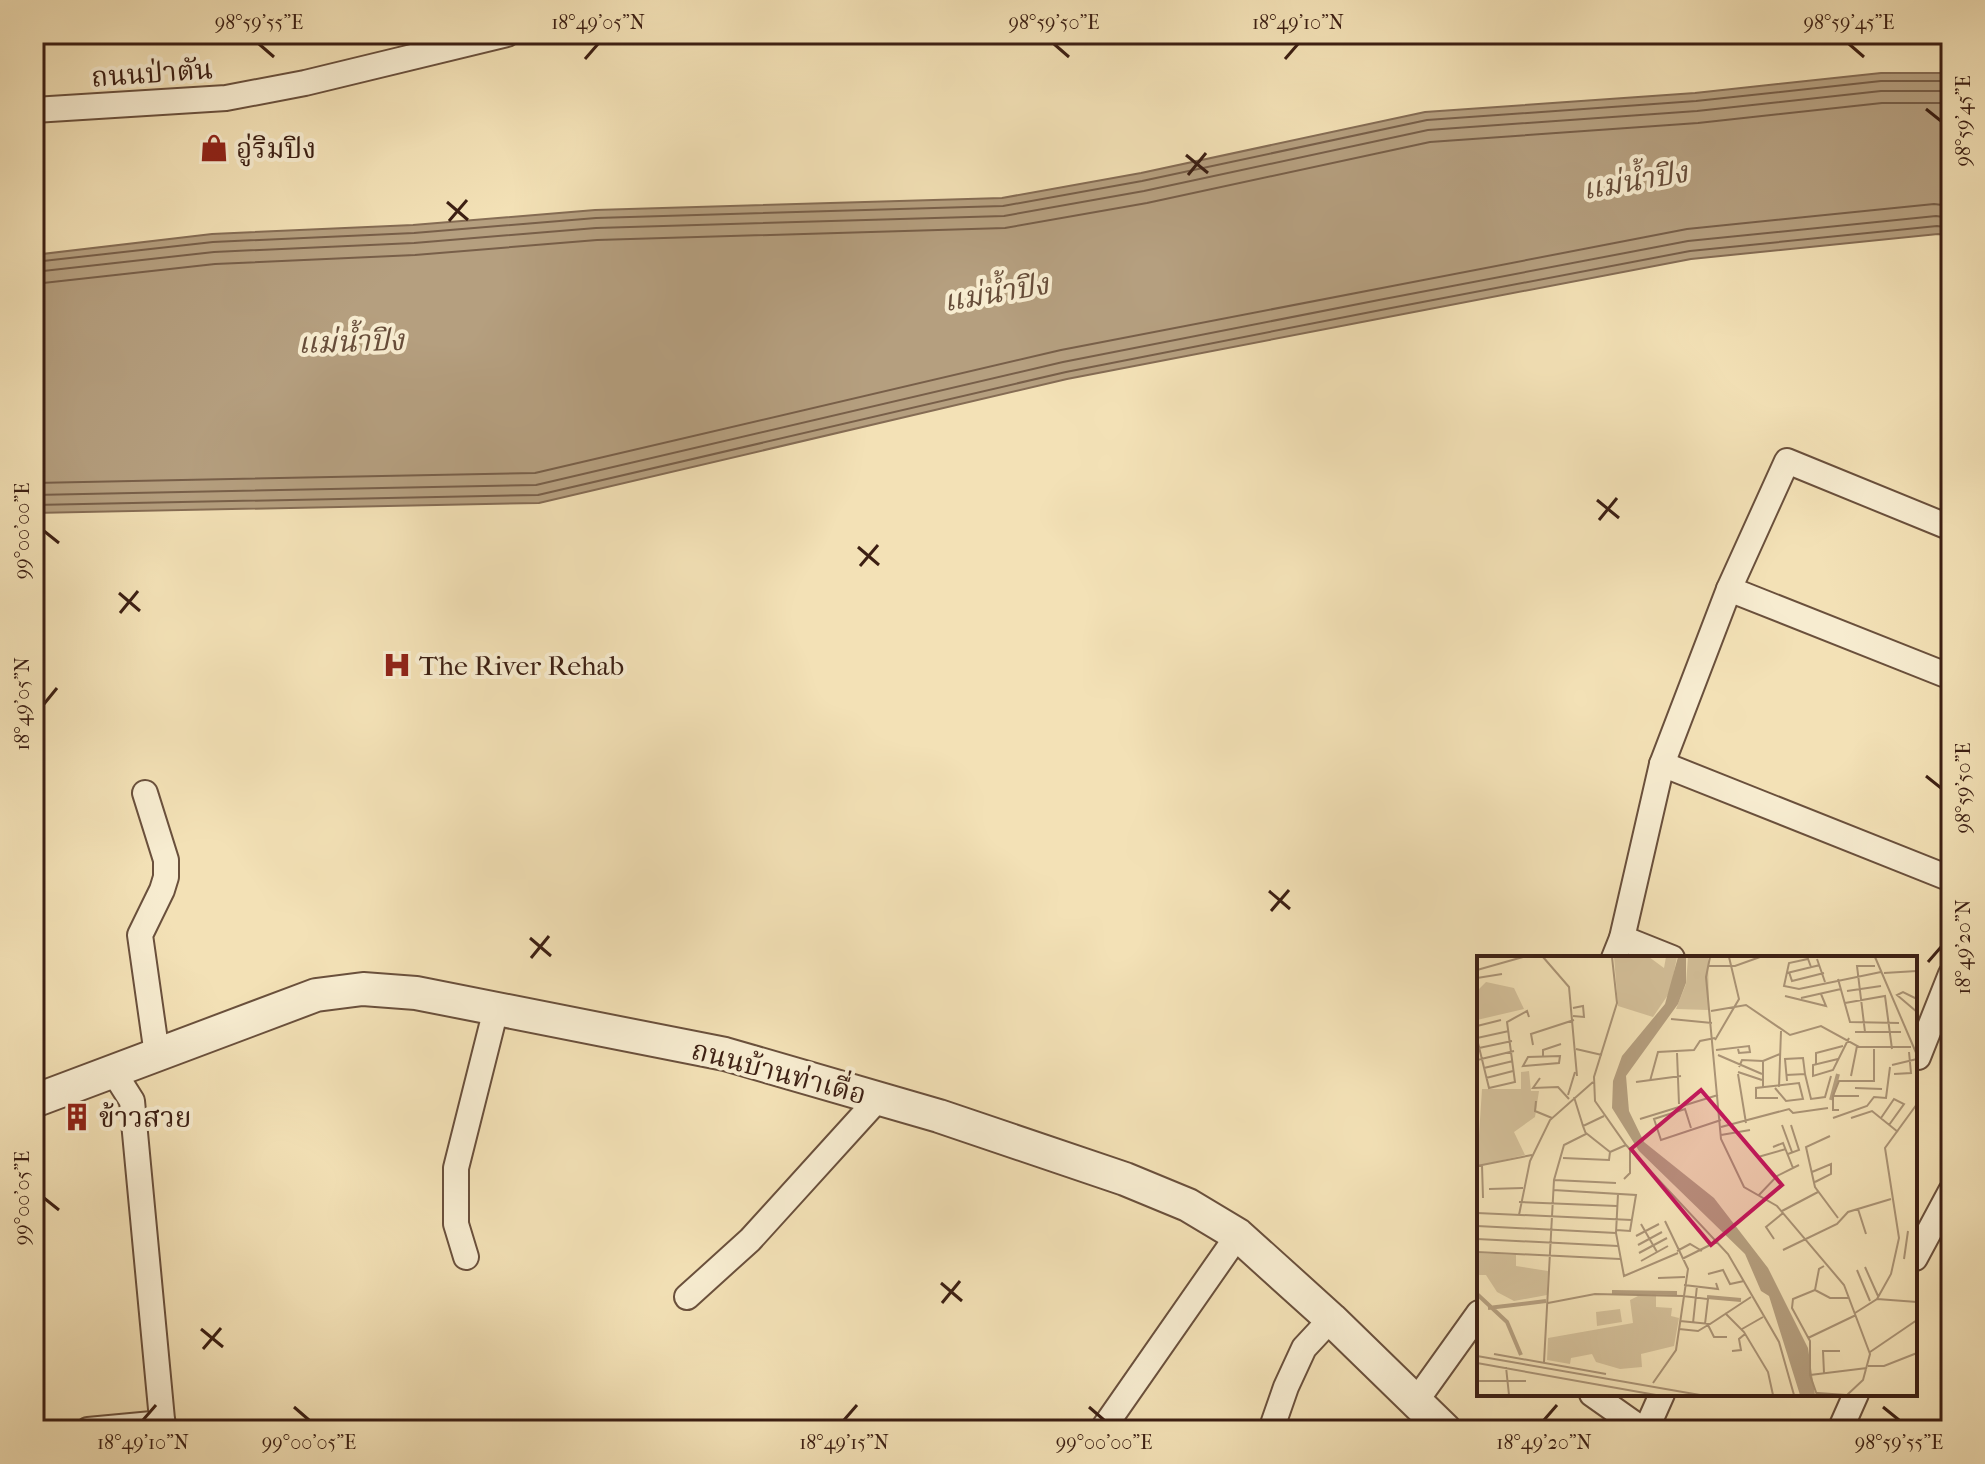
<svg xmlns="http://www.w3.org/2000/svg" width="1985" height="1464" font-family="'IM FELL French Canon','Noto Serif Thai',serif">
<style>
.water{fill:#b59f7f;stroke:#856c54;stroke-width:2}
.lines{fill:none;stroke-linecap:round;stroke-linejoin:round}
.shore{stroke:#785f49;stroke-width:2}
.minor-casing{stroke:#6a503c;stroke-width:28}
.tertiary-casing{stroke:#6a503c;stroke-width:36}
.minor{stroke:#f7ecd0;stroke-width:24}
.tertiary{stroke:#f7ecd0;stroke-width:32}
.ticks{fill:none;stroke:#3c1f13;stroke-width:3}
.labels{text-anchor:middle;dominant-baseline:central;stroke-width:8;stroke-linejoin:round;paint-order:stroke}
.street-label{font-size:28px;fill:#3c1f13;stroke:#f7ecd0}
.poi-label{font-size:28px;fill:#3c1f13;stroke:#f7ecd0;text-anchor:start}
.water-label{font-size:30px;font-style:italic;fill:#664c39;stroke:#f7ecd0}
.inset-river{fill:none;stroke:#b59f7f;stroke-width:4}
.inset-road{fill:none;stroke:#aa9375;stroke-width:2}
.view{fill:#c2185b;fill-opacity:0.15;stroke:#c2185b;stroke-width:4}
.inset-edge{fill:none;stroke:#3c1f13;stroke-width:4}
.neatline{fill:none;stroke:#3c1f13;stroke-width:3}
.ticks-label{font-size:20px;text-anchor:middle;fill:#3c1f13}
</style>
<rect width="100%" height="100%" fill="#f3e1b6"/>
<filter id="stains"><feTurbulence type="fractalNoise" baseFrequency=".0025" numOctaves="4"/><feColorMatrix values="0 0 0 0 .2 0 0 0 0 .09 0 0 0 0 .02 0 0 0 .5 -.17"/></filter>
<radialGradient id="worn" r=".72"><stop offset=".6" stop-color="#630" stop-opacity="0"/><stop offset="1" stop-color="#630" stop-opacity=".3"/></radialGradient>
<polygon class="water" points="1881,73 1951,73 1951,236 1938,234 1691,259 1388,317 1067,379 539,503 34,513 34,255 212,234 413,225 595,210 1002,198 1141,173 1425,112 1695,93"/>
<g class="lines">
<g class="shore">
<polyline points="34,262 213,242 414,233 596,218 1003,206 1142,181 1427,120 1696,101 1881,81 1951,81"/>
<polyline points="34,272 214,252 414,243 596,228 1004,216 1144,191 1428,130 1697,111 1881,91 1951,91"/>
<polyline points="34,284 215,264 415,255 597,240 1005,228 1147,203 1430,142 1698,123 1882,103 1951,103"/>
<polyline points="34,483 535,473 1061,350 1382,288 1687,229 1934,204 1951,206"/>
<polyline points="34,495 536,485 1063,362 1384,299 1688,241 1936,216 1951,218"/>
<polyline points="34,505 538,495 1066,372 1386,309 1690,251 1937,226 1951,228"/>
</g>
<defs>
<g id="minor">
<polyline points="34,110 226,98 305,83 507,34"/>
<polyline points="1729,589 1951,677"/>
<polyline points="1662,764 1951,879"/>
<polyline points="145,793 166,860 166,877 162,890 140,935 157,1055"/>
<polyline points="1622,938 1672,958"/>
<polyline points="1614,958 1622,938 1662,764 1729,589 1787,461 1951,528"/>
<polyline points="1915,1056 1918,1057 1951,974"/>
<polyline points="113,1071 132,1101 163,1430"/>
<polyline points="466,1257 456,1224 456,1168 496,1009"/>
<polyline points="1915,1258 1951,1191"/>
<polyline points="687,1297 750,1240 878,1099"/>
<polyline points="1592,1394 1643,1430"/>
<polyline points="1416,1401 1479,1313"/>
<polyline points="88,1430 163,1423"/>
<polyline points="1102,1430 1238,1235"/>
<polyline points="1271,1430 1286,1387 1304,1348 1331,1319"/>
<polyline points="1646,1430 1662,1394"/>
<polyline points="1840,1430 1856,1394"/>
</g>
<polyline id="tertiary" points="34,1101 316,995 363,989 416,993 725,1054 939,1116 1125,1179 1188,1205 1238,1235 1331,1319 1445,1430"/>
</defs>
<use href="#minor" class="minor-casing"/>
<use href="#tertiary" class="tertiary-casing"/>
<use href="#minor" class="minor"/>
<use href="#tertiary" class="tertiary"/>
</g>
<path class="ticks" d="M259,44L274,57M1054,44L1069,57M1849,44L1864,57M585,59L598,44M1285,59L1298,44M1926,109L1941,121M1186,155L1208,173M1188,175L1206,153M447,202L468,220M449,221L467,200M1597,500L1619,518M1599,520L1617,498M44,531L59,543M858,547L879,565M860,566L878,545M119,593L140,611M120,613L138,591M44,704L57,688M1926,776L1941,788M1269,891L1290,909M1271,911L1289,890M530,938L551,956M531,958L549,936M1928,962L1941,947M44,1198L59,1210M941,1283L962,1301M942,1303L960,1281M201,1329L223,1347M203,1349L221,1328M294,1407L309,1420M1089,1407L1104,1420M1883,1407L1899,1420M143,1420L156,1405M844,1420L857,1405M1544,1420L1557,1405"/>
<defs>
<symbol id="shop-bare" viewBox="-9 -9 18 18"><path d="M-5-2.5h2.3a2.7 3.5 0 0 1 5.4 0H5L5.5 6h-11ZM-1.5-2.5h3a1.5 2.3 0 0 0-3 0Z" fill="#8f2418" stroke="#f7ecd0" stroke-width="2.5" paint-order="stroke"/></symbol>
<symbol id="hospital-bare" viewBox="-9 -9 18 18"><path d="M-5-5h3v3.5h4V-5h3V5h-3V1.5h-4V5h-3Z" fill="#8f2418" stroke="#f7ecd0" stroke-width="2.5" paint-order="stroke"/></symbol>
<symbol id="building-bare" viewBox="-9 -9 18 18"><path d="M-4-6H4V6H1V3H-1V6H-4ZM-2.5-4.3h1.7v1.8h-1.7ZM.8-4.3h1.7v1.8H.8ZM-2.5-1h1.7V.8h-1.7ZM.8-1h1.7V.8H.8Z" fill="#8f2418" stroke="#f7ecd0" stroke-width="2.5" paint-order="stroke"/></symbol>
</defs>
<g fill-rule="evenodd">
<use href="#shop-bare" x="194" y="128" width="40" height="40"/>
<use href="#hospital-bare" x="377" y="645" width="40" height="40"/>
<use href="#building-bare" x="57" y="1097" width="40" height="40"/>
</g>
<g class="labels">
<g class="street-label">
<text transform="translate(152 73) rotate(-4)">ถนนป่าตัน</text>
<text transform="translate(779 1072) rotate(15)">ถนนบ้านท่าเดื่อ</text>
</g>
<g class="poi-label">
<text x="236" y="148">อู่ริมปิง</text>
<text x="419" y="665">The River Rehab</text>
<text x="99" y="1117">ข้าวสวย</text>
</g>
<g class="water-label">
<text transform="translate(1635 181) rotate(-10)">แม่น้ำปิง</text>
<text transform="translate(996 293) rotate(-10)">แม่น้ำปิง</text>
<text transform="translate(351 342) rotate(-2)">แม่น้ำปิง</text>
</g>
</g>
<g transform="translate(1477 956)">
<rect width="440" height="440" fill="#f3e1b6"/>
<path d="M137,1H172L187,12L189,1H200L193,36L176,61L141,50ZM211,1H231L232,54L199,53L209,28ZM9,26L37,32L47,53L0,64V35ZM52,115L54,135H62L58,161L37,176L48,199L0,210L5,133H44V116ZM0,297L39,299V310L71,315L70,339L37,345L20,336L9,319H0ZM165,338H179V351L195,352L194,360L202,362L197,390L164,398L165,411L143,413L119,406L115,398L94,402L93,408L70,404L71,382L156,367L153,344ZM143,353L145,366L120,370L119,356Z" fill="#d4c09a"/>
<path d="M201,1H209V27L201,48L149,120L152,155L167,186L237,242L291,312L331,392L338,439H323L292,340L284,335L268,298L162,195L135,152L136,125L145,100L188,48Z" fill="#b59f7f"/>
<path class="inset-river" d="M354,144L361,118M135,336L200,337M0,338L30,366L44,399M230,341L264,344M11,352L69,345"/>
<path class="inset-road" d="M66,1L92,31L100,120M135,1L140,47L117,121L118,145L149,189L251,298L302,386L317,439M233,1L229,21L244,183L267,231L300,250L367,329L393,398L386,424L370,439M398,1L440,99M340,3L348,26M232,10H258L283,1M334,11L331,3L312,7L307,30L322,33L404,16M0,14L46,1M312,16L315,25L347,17M310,17L343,9M407,17L440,15M0,22L25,18M361,23L373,66L422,67M370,35L404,30M308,40L349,50L344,38M324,42L364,33M440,43L426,36L420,39L440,56M368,47L408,40L415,93M234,55L269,49L313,79L344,70L382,91H434M96,60L107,61L106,50L96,52M194,63L235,67M0,70L24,64M378,76H424M388,76L380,10H398M0,82L32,75M0,83L12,132L38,126L30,66L50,55L52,61M238,84L262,43L252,1M56,89L54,78L97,64M2,92L35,85M99,93L125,99M239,94L272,90L273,96L262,97L261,93M200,97L202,148M241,99L285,118M66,100V94L84,88M83,100L82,107L46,110L51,101ZM361,103L336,109V120L356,114L372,82M0,104L37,95M339,108V97L366,90M415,109L440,103M262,111L265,104L286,105M7,112L36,105M261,116L285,124M261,118L269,167M417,118L434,117L432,96M309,119L328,118L334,143L348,141L354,120M374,120L380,90M9,122L36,115M63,122L56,132L81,131L92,143M173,125L181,96L217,94L223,85L238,82M310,125L308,103L326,102L328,118M159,126L204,120M302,131L304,75M286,132V105L303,98M298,132L309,145L326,143L322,127L279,132V142H301M378,132L405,133M91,139L98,116M356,140H382M97,141L106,170M59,145L58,155L75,162M362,154H356V140L362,125H397V93M356,162L390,150L397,141L409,142L413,111M374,162L395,155L421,176M404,162L417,143L427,148L412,169M163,163L241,139M305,169L315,196M244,171L312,153L316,157L351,152M214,172L208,153L177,163L184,184L244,164M109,177L133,196M244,179L273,174M353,180L329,191L338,231L361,262M296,191L306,187L316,212M311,198L322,194L314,169M281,201L309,193M86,202L132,204L133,196L149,189M5,209L6,242M0,210L55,199M335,216L354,208V218L338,226M147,223L153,217V193M77,224L139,227M12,233L46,232M76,234L159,239L153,275L139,274M141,238L139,277L147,320L201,297M281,240L300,220L322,209M42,246L140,250M381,253L389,278M305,255L341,236M0,257L155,264M42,259L53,205L73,164L116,126M164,268L180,296M0,270L139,277M159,280L182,268M0,283L141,290M297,283L289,271L306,257M161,289L185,276M306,294L360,268L371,256L414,243M200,295L213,288L225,295M0,296L143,303M162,297L190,282M205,303L241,285M427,303L431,275M164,305L191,290M388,311L401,340M380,314L393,345M231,318L246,314L253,328L267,325M181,322L208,321M207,329L241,333L239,327M338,334L353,342H372M400,343L440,346M71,347L118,338L206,340L231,343L228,368M248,357L267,376L291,416L296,439M378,357L400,343L414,318L422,282L408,192L440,148M203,365L233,368L274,341M216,367L220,330M231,369L237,381H250M202,373L221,375L231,369M265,373L286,361M331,382L379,359M255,395L264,394L262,383L268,378M393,396L440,364M17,398L129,418M0,400L223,439M67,406L77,224L87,189L109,178L106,170L127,160M0,407L179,439M391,410H407L440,397M29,411L32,439M347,417L346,395H363M333,419L390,412M0,425H49M176,427L199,394L211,313L188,265M340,437L370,439M340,439L333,419V385L315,352L316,343L338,334L342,313L347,310"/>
<path class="view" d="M224,134L305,229L234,289L154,193Z"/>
<rect width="440" height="440" class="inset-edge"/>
</g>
<rect width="1985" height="1464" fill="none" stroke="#f3e1b6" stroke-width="88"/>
<rect x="44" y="44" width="1897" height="1376" class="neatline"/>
<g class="ticks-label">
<text x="259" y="29">98°59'55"E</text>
<text x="598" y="29">18°49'05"N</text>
<text x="1054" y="29">98°59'50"E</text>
<text x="1298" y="29">18°49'10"N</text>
<text x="1849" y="29">98°59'45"E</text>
<text transform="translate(1963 121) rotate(-90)" y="7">98°59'45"E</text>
<text transform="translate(22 531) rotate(-90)" y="7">99°00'00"E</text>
<text transform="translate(22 704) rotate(-90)" y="7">18°49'05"N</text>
<text transform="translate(1963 788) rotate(-90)" y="7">98°59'50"E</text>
<text transform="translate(1963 947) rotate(-90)" y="7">18°49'20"N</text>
<text transform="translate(22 1198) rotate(-90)" y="7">99°00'05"E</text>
<text x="143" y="1449">18°49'10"N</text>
<text x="309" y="1449">99°00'05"E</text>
<text x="844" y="1449">18°49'15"N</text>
<text x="1104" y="1449">99°00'00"E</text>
<text x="1544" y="1449">18°49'20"N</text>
<text x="1899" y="1449">98°59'55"E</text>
</g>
<rect width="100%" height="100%" filter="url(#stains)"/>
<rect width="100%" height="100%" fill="url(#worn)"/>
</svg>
